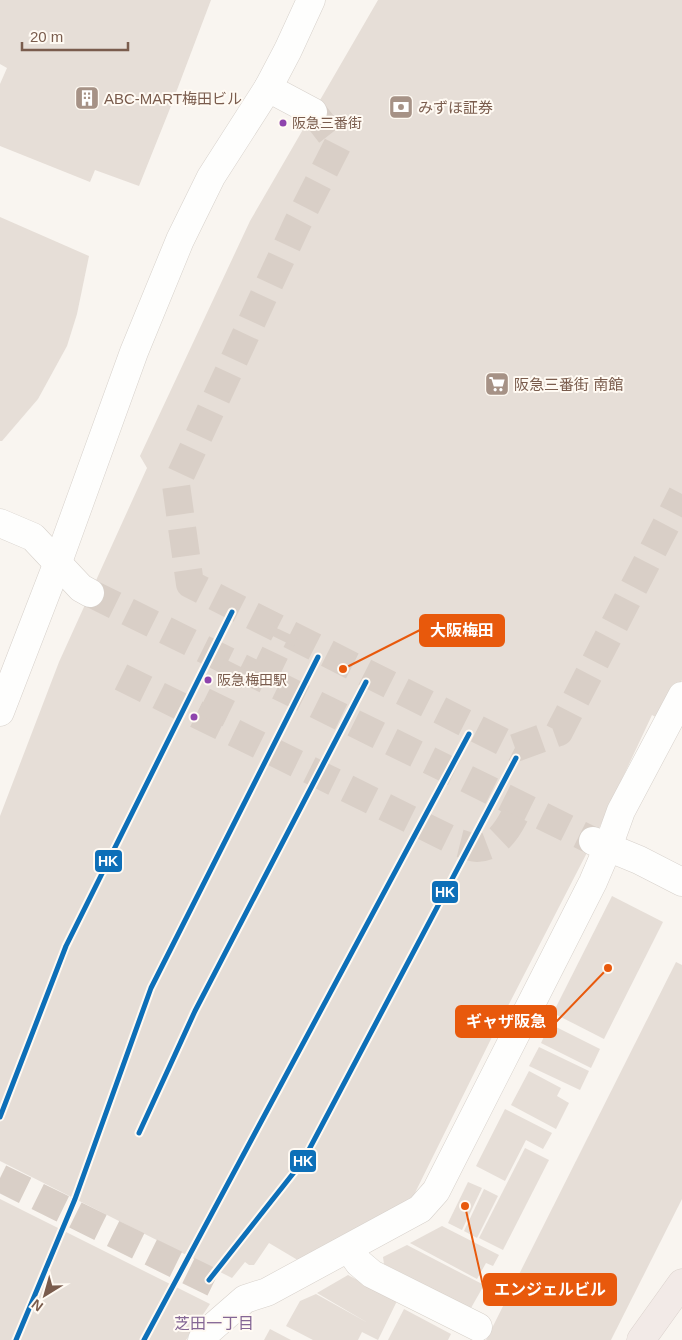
<svg xmlns="http://www.w3.org/2000/svg" width="682" height="1340" font-family="Arial,'Noto Sans JP',sans-serif">
<style>
.building{fill:#e6ded7}
.lines{fill:none;stroke-linecap:round;stroke-linejoin:round}
.minor-tunnel{stroke:#d9cfc7;stroke-width:28;stroke-dasharray:28 14;stroke-linecap:butt}
.minor-casing{stroke:#d7d1cb;stroke-width:29}
.highway-casing{stroke:#dad1cc;stroke-width:29}
.minor{stroke:#fefefd;stroke-width:28}
.highway{stroke:#f2eae7;stroke-width:28}
.rail-1-casing{stroke:#fffaf3;stroke-width:9}
.rail-1{stroke:#0d6fb8;stroke-width:5}
.bus-dot{fill:#8e44ad;stroke:#fffaf3;stroke-width:2}
.labels{text-anchor:middle;dominant-baseline:central;stroke-width:4;stroke-linejoin:round;paint-order:stroke}
.bus-label{font-size:14px;fill:#7a5c4d;stroke:#fffaf3;text-anchor:start}
.poi-label{font-size:15px;fill:#7a5c4d;stroke:#fffaf3;text-anchor:start}
.neighbourhood-label{font-size:16px;fill:#846695;stroke:#fffaf3}
.leader{fill:none;stroke:#e8590c;stroke-width:2}
.callout-dot{fill:#e8590c;stroke:#fffaf3;stroke-width:2}
.callout{fill:#e8590c;stroke:#e8590c;stroke-width:2}
.callout-label{font-size:16px;text-anchor:middle;font-weight:bold;fill:#fff}
.line-badge{stroke:#fffaf3;stroke-width:2}
.badge-label{font-size:14px;text-anchor:middle;font-weight:bold;fill:#fff}
</style>
<rect width="100%" height="100%" fill="#f9f5f0"/>
<g class="building">
<polygon points="0,0 211,0 169,111 139,186 95,170 90,182 0,146 0,84 7,68 0,64"/>
<polygon points="378,0 682,0 682,680 661,720 652,715 593,841 492,1037 410,1203 301,1262 269,1243 254,1265 249,1265 245,1262 232,1278 0,1161 0,816 59,662 147,468 140,456 250,221"/>
<polygon points="0,217 89,256 77,314 67,346 38,399 2,441 0,441"/>
<polygon points="612,896 663,922 604,1039 553,1013"/>
<polygon points="676,962 682,965 682,1199 611,1340 486,1340"/>
<polygon points="550,1024 600,1049 591,1068 541,1043"/>
<polygon points="539,1047 589,1071 580,1090 529,1066"/>
<polygon points="529,1071 561,1088 557,1096 569,1103 556,1129 511,1105"/>
<polygon points="505,1109 552,1133 543,1149 526,1140 505,1181 476,1166"/>
<polygon points="525,1148 549,1160 503,1250 479,1238"/>
<polygon points="468,1182 482,1188 462,1230 448,1223"/>
<polygon points="484,1189 498,1196 477,1238 464,1231"/>
<polygon points="0,1199 210,1304 186,1340 0,1340"/>
<polygon points="442,1226 499,1255 493,1266 486,1263 477,1279 410,1243"/>
<polygon points="407,1245 484,1285 471,1308 384,1264 383,1257"/>
<polygon points="348,1275 397,1301 378,1340 362,1332 358,1340 313,1340 286,1326 300,1301 316,1294 368,1323 317,1293"/>
<polygon points="404,1309 451,1334 448,1340 388,1340"/>
<polygon points="270,1329 291,1340 264,1340"/>
</g>
<g class="lines">
<g class="minor-tunnel">
<polyline points="313,112 338,144 297,224 176,485 190,584 515,748 559,732 682,494"/>
<polyline points="90,593 593,841"/>
<path d="M121,677L458,843C464,844 472,848 477,848C501,847 511,823 520,805"/>
<polyline points="263,678 285,632"/>
<polyline points="210,720 237,665"/>
<polyline points="0,1178 224,1288"/>
</g>
<defs>
<g id="minor">
<polyline points="268,88 313,112"/>
<polyline points="0,523 33,537 81,588 90,593"/>
<polyline points="0,712 58,562 134,352 180,240 211,177 268,88 288,50 311,0"/>
<polyline points="593,841 639,860 682,882"/>
<polyline points="349,1249 359,1263 372,1274 478,1327"/>
<polyline points="202,1340 206,1333 245,1299 267,1292 420,1209 436,1191 593,882 608,847 621,811 682,696"/>
</g>
<polyline id="highway" points="641,1340 682,1283"/>
</defs>
<use href="#minor" class="minor-casing"/>
<use href="#highway" class="highway-casing"/>
<use href="#minor" class="minor"/>
<use href="#highway" class="highway"/>
<defs>
<g id="rail-1">
<polyline points="0,1117 66,946 232,612"/>
<polyline points="139,1133 195,1011 366,682"/>
<polyline points="209,1280 303,1161 516,758"/>
<polyline points="16,1340 75,1199 151,988 318,657"/>
<polyline points="144,1340 469,734"/>
</g>
</defs>
<use href="#rail-1" class="rail-1-casing"/>
<use href="#rail-1" class="rail-1"/>
</g>
<defs>
<symbol id="building-square" viewBox="-11 -11 22 22"><rect x="-9" y="-9" width="18" height="18" rx="4" fill="#a69286" stroke="#fffaf3"/><path d="M-4-6H4V6H1V3H-1V6H-4ZM-2.5-4.3h1.7v1.8h-1.7ZM.8-4.3h1.7v1.8H.8ZM-2.5-1h1.7V.8h-1.7ZM.8-1h1.7V.8H.8Z" fill="#fff"/></symbol>
<symbol id="bank-square" viewBox="-11 -11 22 22"><rect x="-9" y="-9" width="18" height="18" rx="4" fill="#a69286" stroke="#fffaf3"/><path d="M-6-4H6V4H-6ZM0-2.3a2.3 2.3 0 1 0 0 4.6a2.3 2.3 0 1 0 0-4.6Z" fill="#fff"/></symbol>
<symbol id="supermarket-square" viewBox="-11 -11 22 22"><rect x="-9" y="-9" width="18" height="18" rx="4" fill="#a69286" stroke="#fffaf3"/><path d="M-6-5.5h2.5l.6 2H6L4.5 2H-2.5L-4.4-4H-6ZM-1.5 3.2a1.3 1.3 0 1 0 .1 0ZM3 3.2a1.3 1.3 0 1 0 .1 0Z" fill="#fff"/></symbol>
</defs>
<g fill-rule="evenodd">
<use href="#building-square" x="73" y="84" width="28" height="28"/>
<use href="#bank-square" x="387" y="93" width="28" height="28"/>
<use href="#supermarket-square" x="483" y="370" width="28" height="28"/>
</g>
<g class="bus-dot">
<circle cx="283" cy="123" r="4.5"/>
<circle cx="208" cy="680" r="4.5"/>
<circle cx="194" cy="717" r="4.5"/>
</g>
<g class="labels">
<g class="bus-label">
<text x="292" y="123">阪急三番街</text>
<text x="217" y="680">阪急梅田駅</text>
</g>
<g class="poi-label">
<text x="104" y="98">ABC-MART梅田ビル</text>
<text x="418" y="107">みずほ証券</text>
<text x="514" y="384">阪急三番街 南館</text>
</g>
<g class="neighbourhood-label">
<text x="214" y="1323">芝田一丁目</text>
</g>
</g>
<path class="leader" d="M343 669L420 630M608 968L556 1022M465 1206L484 1290"/>
<g class="callout-dot">
<circle cx="343" cy="669" r="5"/>
<circle cx="608" cy="968" r="5"/>
<circle cx="465" cy="1206" r="5"/>
</g>
<g class="callout">
<rect x="420" y="615" width="84" height="31" rx="5"/>
<rect x="456" y="1006" width="100" height="31" rx="5"/>
<rect x="484" y="1274" width="132" height="31" rx="5"/>
</g>
<g class="callout-label">
<text x="462" y="636">大阪梅田</text>
<text x="506" y="1027">ギャザ阪急</text>
<text x="550" y="1295">エンジェルビル</text>
</g>
<g class="line-badge">
<rect x="94" y="849" width="29" height="24" rx="5" fill="#0d6fb8"/>
<rect x="431" y="880" width="28" height="24" rx="5" fill="#0d6fb8"/>
<rect x="289" y="1149" width="28" height="24" rx="5" fill="#0d6fb8"/>
</g>
<g class="badge-label">
<text x="108" y="866">HK</text>
<text x="445" y="897">HK</text>
<text x="303" y="1166">HK</text>
</g>
<g transform="translate(45 1295) rotate(217)" stroke="#fffaf3" stroke-width="4" paint-order="stroke">
<path d="M0-4L9 19L0 12L-9 19Z" fill="#7a5c4d"/>
<text y="-8" font-size="14" font-weight="bold" text-anchor="middle" fill="#7a5c4d">N</text>
</g>
<path d="M22 42v8h106v-8" fill="none" stroke="#7a5c4d" stroke-width="2.5"/>
<text x="30" y="42" font-size="15" fill="#7a5c4d" stroke="#fffaf3" stroke-width="4" paint-order="stroke">20 m</text>
</svg>
